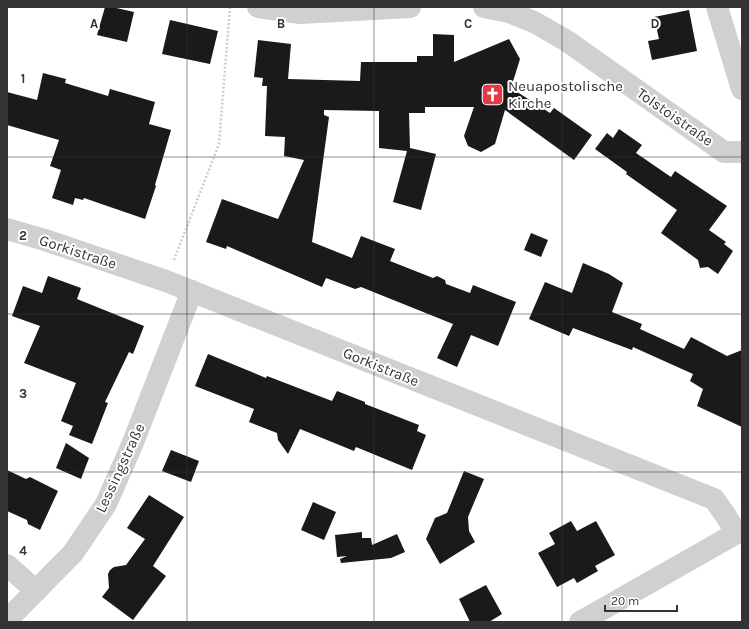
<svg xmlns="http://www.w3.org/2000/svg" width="749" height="629" font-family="Karla,sans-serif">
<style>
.building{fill:#1a1a1a}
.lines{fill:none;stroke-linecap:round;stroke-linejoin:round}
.path{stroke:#cdcdcd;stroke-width:2.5;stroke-dasharray:2 2;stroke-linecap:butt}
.minor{stroke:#d0d0d0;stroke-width:22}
.grid{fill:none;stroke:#333;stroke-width:1;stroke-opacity:0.55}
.labels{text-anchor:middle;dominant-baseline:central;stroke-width:4;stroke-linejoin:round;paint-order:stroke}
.poi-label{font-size:15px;fill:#333;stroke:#fff;text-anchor:start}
.street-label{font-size:15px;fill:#333;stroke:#fff}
.grid-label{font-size:13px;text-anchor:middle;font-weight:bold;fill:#333;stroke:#fff;stroke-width:4;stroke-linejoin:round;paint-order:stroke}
</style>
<rect width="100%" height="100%" fill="#fff"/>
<g class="building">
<polygon points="105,7 112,7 134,12 127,42 97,35"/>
<polygon points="689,10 697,51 652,60 648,41 659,39 654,17"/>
<polygon points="170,20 218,31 210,64 162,54"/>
<polygon points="433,34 454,35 454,62 509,39 520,59 511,88 550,113 554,108 592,135 574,160 505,110 495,144 481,152 468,146 464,136 474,107 425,107 425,113 409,113 410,148 436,154 421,210 393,202 407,151 379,148 379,111 324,110 324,115 329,117 312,242 352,258 361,236 395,249 390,261 433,278 437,276 445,280 446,284 470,293 473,285 516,302 498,346 471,335 457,367 437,358 453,324 361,287 355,289 326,278 322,287 227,246 226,249 206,242 222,199 278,219 304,160 284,156 285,137 265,136 267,86 262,86 263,78 254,77 258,40 291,44 288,79 360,81 361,62 417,62 417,56 433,56"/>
<polygon points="43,73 66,79 65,83 108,96 110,89 155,102 149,124 171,130 155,185 156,186 145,219 84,198 83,200 75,198 73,205 52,198 61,170 50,166 59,140 7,125 7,92 37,100"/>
<polygon points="619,129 642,145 636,153 671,177 675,171 727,206 709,230 726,242 724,244 733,251 718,274 708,267 700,268 698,260 661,233 677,210 626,174 627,172 595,149 607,133 613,138"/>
<polygon points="531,233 548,240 541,257 524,250"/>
<polygon points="583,263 609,274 623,283 612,312 642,324 640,329 684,349 691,337 727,356 742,350 742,427 697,406 703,389 690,381 693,374 633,347 632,350 573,328 569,336 529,319 545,282 572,293"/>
<polygon points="48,276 81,288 77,299 144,326 133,354 129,352 105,402 108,403 92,444 69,435 73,426 61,421 76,383 24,363 40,326 12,316 23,286 42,293"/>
<polygon points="208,354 266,378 267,376 332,401 337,391 365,402 365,404 419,425 417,431 426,435 412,470 356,447 354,451 300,429 288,454 278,440 277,433 249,422 254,409 195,386"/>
<polygon points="66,443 89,458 81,479 56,468"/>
<polygon points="171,450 199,461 191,482 162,471"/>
<polygon points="7,470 26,479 30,477 58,491 40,530 28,524 27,520 7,511"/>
<polygon points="464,471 484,479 468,517 469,531 475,542 440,564 426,539 435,518 447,513"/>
<polygon points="149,495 184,517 153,566 166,576 133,620 102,597 109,588 108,574 110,570 114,567 126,565 145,539 127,528"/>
<polygon points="313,502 336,512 324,540 301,530"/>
<polygon points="571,521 577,531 596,521 615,555 595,566 598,571 577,583 574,578 557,587 538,553 555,544 549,533"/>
<polygon points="362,532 362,538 371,538 372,545 397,534 405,552 391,558 341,563 340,559 347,556 337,557 335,535"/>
<polygon points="486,585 502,614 489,622 470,622 459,599"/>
</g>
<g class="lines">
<polyline class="path" points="174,260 219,144 230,7"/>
<g class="minor">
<polyline points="258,7 300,13 410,7"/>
<polyline points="484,7 509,12 534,22 567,41 724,152 742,152"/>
<polyline points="717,7 742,89"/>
<polyline points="7,229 45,240 166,281 714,499 726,516 736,533"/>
<polyline points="7,565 36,591"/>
<polyline points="7,620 73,553 106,504 132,445 192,291"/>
<polyline points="580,622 742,530"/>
</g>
</g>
<path class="grid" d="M187,7V622M374,7V622M562,7V622M7,157H742M7,314H742M7,472H742"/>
<defs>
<symbol id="church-square" viewBox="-11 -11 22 22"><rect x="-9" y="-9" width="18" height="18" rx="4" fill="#e63946" stroke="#fff"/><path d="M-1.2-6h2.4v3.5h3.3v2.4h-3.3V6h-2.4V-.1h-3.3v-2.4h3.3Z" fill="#fff"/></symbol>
</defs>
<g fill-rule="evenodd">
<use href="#church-square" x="480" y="82" width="25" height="25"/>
</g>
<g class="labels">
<g class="poi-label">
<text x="508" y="86">Neuapostolische<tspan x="508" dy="17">Kirche</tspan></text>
</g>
<g class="street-label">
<text transform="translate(675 117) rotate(35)">Tolstoistraße</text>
<text transform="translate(78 252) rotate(18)">Gorkistraße</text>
<text transform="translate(381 367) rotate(22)">Gorkistraße</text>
<text transform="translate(120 468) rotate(-65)">Lessingstraße</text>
</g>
</g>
<g class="grid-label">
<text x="94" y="28">A</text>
<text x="281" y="28">B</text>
<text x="468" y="28">C</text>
<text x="655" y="28">D</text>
<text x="23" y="83">1</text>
<text x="23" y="240">2</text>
<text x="23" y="398">3</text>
<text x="23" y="555">4</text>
</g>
<rect width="749" height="629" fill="none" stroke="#333333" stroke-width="16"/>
<path d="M605 605v6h72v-6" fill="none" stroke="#333333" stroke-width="2"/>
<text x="611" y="605" font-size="12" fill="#333333" stroke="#ffffff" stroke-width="3" paint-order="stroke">20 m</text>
</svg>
